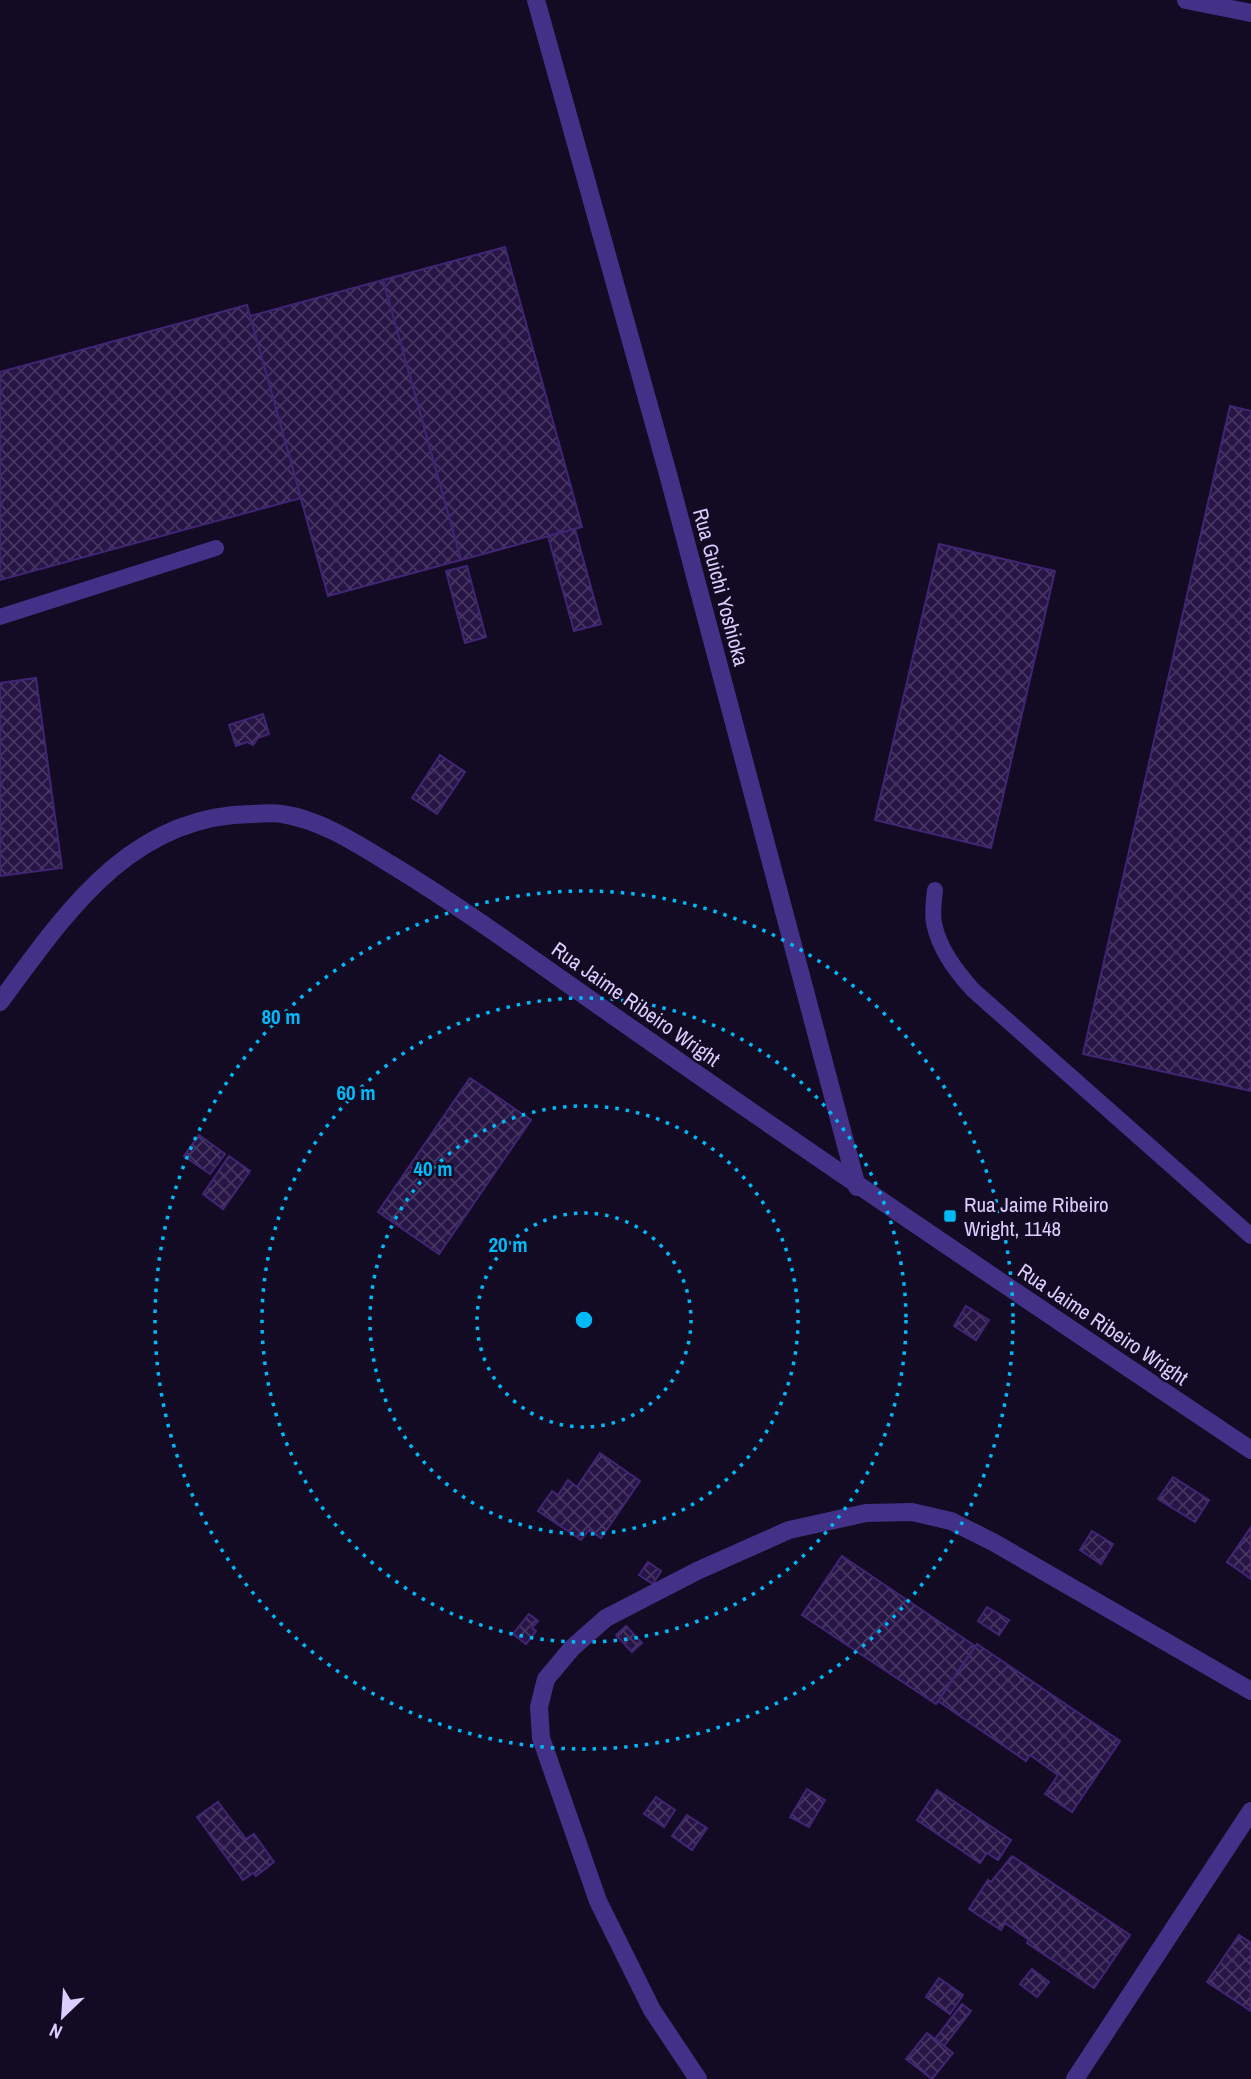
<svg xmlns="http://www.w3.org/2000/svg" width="1251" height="2079" font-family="'Archivo Narrow',sans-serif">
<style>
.building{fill:url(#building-cross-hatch);stroke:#412574;stroke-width:2}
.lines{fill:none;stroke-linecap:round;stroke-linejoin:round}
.lane{stroke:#423187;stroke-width:16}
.street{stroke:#423187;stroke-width:18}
.ring{fill:none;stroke:#00b9f8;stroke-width:3.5;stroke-dasharray:3.5 7}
.poi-dot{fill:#00b9f8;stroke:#130b23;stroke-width:2.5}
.labels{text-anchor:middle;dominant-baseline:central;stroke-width:5;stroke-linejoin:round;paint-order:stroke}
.street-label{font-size:21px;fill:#dbcdff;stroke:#130b23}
.poi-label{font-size:21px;fill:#dbcdff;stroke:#130b23;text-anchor:start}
.centre{fill:#00b9f8;stroke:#130b23;stroke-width:3.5}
.ring-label{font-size:21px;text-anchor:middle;font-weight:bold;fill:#00b9f8;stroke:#130b23;stroke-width:5;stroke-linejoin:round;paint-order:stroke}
</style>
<defs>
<pattern id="building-cross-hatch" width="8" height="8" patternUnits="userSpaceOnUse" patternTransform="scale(1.75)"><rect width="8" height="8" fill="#271546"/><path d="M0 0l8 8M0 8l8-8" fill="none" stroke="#463662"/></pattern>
</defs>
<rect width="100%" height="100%" fill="#130b23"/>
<g class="building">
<polygon points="505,247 582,527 461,560 383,280"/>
<polygon points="383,280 461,560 328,596 250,316"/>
<polygon points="247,305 301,498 0,580 0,372"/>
<polygon points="1230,406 1251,411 1251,1091 1083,1054"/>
<polygon points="575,529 601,624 574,631 548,536"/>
<polygon points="939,544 1055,571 991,848 875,820"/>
<polygon points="467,566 486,637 465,643 446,571"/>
<polygon points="36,678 62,868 0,876 0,683"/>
<polygon points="263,714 269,734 258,738 253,745 247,742 236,746 229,725"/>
<polygon points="440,755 465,772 437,814 412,798"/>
<polygon points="470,1078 531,1120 439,1254 378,1212"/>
<polygon points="199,1135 225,1154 210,1174 184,1156"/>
<polygon points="229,1156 250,1171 223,1209 203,1194"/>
<polygon points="966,1306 989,1320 976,1340 954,1326"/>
<polygon points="600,1453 640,1481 601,1538 589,1530 581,1540 538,1511 552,1491 558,1495 568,1480 577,1487"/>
<polygon points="1173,1477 1209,1500 1195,1522 1158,1499"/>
<polygon points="1251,1527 1251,1579 1227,1562"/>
<polygon points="1092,1531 1113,1544 1101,1564 1080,1550"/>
<polygon points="842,1556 975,1646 936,1704 802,1615"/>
<polygon points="648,1562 661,1571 653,1584 639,1575"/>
<polygon points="987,1607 1009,1620 999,1635 978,1621"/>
<polygon points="529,1614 538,1621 532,1628 536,1631 526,1644 513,1634"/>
<polygon points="626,1626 642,1643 632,1652 616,1635"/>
<polygon points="977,1644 1120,1741 1072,1812 1045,1794 1058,1775 1030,1755 1026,1761 938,1701"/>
<polygon points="807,1789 825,1800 809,1827 790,1817"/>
<polygon points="937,1790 1011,1840 998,1860 987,1853 980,1863 917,1820"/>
<polygon points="656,1797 675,1810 664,1827 644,1814"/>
<polygon points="218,1802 246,1839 254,1834 274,1862 256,1876 253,1873 243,1880 197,1817"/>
<polygon points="687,1815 707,1828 692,1850 672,1836"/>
<polygon points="1012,1856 1130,1935 1094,1988 1027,1943 1029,1940 1005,1923 1001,1930 969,1909 988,1880 991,1882"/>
<polygon points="1239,1935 1251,1943 1251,2011 1207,1982"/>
<polygon points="1032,1969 1049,1982 1037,1997 1020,1984"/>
<polygon points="939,1978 963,1995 950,2014 926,1997"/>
<polygon points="962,2004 971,2011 944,2046 935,2039"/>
<polygon points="927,2033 953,2053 932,2079 906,2059"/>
</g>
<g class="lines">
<g class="lane">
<polyline points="0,617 216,548"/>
<path d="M935,890C934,900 932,913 934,923C939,949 956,971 973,990L1251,1236"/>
</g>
<g class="street">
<polyline points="536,0 668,474 857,1187"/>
<polyline points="1186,0 1251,13"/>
<path d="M0,1002C65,914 130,815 252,814C261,814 273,812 282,814C322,820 359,845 392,865C477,917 557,977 638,1033C841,1175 1046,1313 1251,1450"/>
<polyline points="698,2079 652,2010 598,1901 541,1738 539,1707 546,1679 572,1648 606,1618 697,1571 789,1530 866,1513 912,1512 951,1521 993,1542 1251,1691"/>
<polyline points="1075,2079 1251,1811"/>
</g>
</g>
<g class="ring">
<circle cx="584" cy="1320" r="107"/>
<circle cx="584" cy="1320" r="214"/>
<circle cx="584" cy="1320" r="322"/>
<circle cx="584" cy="1320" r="429"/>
</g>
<rect class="poi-dot" x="943" y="1209" width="14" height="14" rx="3.5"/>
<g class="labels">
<g class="street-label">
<text transform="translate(721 587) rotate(75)">Rua Guichi Yoshioka</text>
<text transform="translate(636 1004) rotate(35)">Rua Jaime Ribeiro Wright</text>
<text transform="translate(1103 1324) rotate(34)">Rua Jaime Ribeiro Wright</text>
</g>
<g class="poi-label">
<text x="964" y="1204">Rua Jaime Ribeiro<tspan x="964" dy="24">Wright, 1148</tspan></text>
</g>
</g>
<circle cx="584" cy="1320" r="10" class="centre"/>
<g class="ring-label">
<text x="281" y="1024">80 m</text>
<text x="356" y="1100">60 m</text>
<text x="433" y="1176">40 m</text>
<text x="508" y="1252">20 m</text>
</g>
<g transform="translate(63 2016) rotate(205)" stroke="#130b23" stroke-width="5" paint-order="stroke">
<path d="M0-5L12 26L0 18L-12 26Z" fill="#dbcdff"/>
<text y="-10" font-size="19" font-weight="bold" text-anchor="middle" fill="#dbcdff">N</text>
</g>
</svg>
